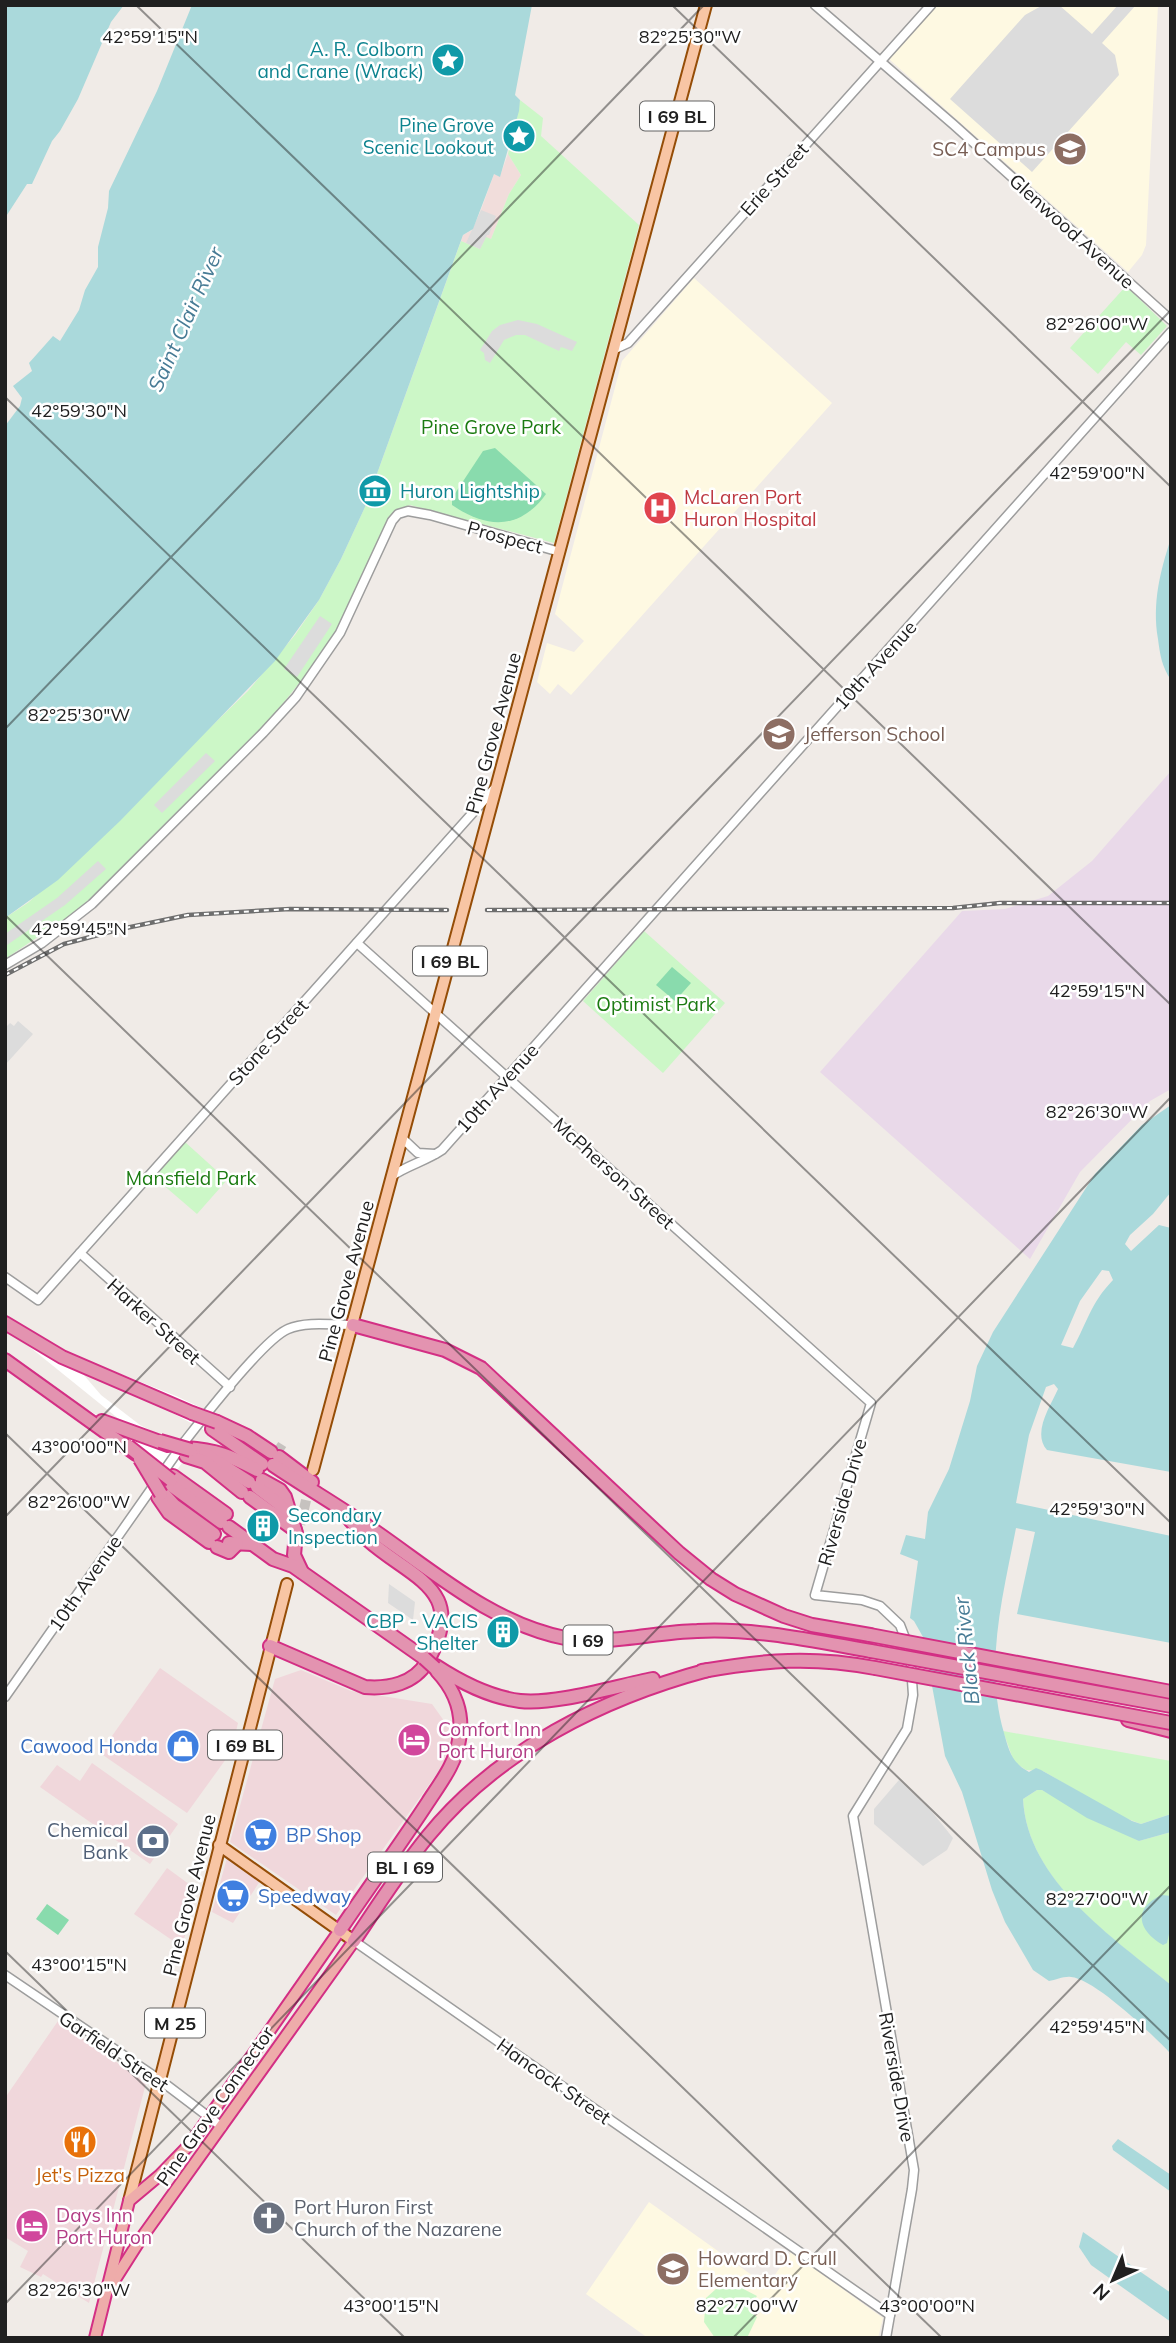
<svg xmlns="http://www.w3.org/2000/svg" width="1176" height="2343" font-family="Mulish,sans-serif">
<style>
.commercial{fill:#f0d7db}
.industrial{fill:#e9d9e9}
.education{fill:#fef9e2}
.military{fill:#f1dddb}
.park{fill:#ccf7c7}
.pitch{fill:#89dbad}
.parking{fill:#dcdcdc}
.water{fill:#aad9db;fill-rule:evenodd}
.pier{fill:#fff}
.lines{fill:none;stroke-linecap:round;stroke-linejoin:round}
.primary-tunnel{stroke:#c6c2bf;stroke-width:10;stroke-dasharray:10 5;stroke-linecap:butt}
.motorway-tunnel{stroke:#c6c2bf;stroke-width:12;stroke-dasharray:12 6;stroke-linecap:butt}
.tertiary-casing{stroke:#9d9d9d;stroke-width:11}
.primary-casing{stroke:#954d07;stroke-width:14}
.trunk-casing{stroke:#d32f84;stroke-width:14}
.motorway-casing{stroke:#d32f84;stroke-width:16}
.tertiary{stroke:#fff;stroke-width:8}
.primary{stroke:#f8c5a4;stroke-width:10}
.trunk{stroke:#eeacaa;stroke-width:10}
.motorway{stroke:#e393b0;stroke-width:12}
.rail-casing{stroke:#6e6e6e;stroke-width:4.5}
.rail{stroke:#fff;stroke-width:2;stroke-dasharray:5;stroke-linecap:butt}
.motorway-bridge-casing{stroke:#d32f84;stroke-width:16;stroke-linecap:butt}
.motorway-bridge{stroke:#e393b0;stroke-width:12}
.ticks{fill:none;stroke:#202020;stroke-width:2;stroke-opacity:0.45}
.labels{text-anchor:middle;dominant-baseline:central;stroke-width:5;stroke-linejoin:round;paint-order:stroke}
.shield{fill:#fff;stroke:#636363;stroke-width:2}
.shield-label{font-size:18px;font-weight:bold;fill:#202020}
.culture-label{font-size:19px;fill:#0d838f;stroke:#fff;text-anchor:end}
.education-label{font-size:19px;fill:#785e54;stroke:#fff;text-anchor:start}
.street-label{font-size:19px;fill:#202020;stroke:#fff}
.park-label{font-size:19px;fill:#1b7b11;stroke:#fff}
.health-label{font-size:19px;fill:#be3a42;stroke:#fff;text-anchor:start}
.hotel-label{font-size:19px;fill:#b23c85;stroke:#fff;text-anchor:start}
.shop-label{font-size:19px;fill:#366cbe;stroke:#fff;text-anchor:start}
.service-label{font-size:19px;fill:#4e5e75;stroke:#fff;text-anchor:end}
.food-label{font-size:19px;fill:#c56008;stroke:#fff}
.worship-label{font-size:19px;fill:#5b616d;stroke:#fff;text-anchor:start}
.water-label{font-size:21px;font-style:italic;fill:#477b95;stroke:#fff}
.ticks-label{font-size:18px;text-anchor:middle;fill:#202020;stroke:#fff;stroke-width:5;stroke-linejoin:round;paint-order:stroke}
</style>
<rect width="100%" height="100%" fill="#f0ebe7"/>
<g class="commercial">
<polygon points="160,1668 238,1723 231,1752 187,1813 100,1753"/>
<polygon points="301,1670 351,1691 432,1704 452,1732 443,1765 336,1915 230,1842 275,1679"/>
<polygon points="92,1763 178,1824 150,1864 40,1787 57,1765 80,1781"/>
<polygon points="227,1858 260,1881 233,1923 212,1912"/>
<polygon points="167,1868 197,1890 182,1947 134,1914"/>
<polygon points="58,2021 146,2083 89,2303 43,2274 41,2277 20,2267 28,2251 5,2237 5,2098"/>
</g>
<polygon class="industrial" points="1171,771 1171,1089 1150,1101 1080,1172 1030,1259 820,1072 962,911 1005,909 1048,896 1092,861"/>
<g class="education">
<polygon points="937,5 1158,5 1146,245 1142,255 1128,272 889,59"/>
<polygon points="694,278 832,403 571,695 558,684 550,694 537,682 547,643 574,652 584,641 555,614 622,361"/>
<polygon points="649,2202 767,2286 791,2252 883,2318 878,2338 648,2338 586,2294"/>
</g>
<polygon class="military" points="508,154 521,175 509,194 491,239 480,249 461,241 463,235 474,229 494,174 500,176"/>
<g class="park">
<polygon points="520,100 543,118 541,136 639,225 554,543 410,505 396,510 389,517 357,590 332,637 315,663 274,715 105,886 72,914 5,959 5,918 29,902 248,691 295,635 319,600 341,559 365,507 461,241 480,249 486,237 491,239 509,194 521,175 508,154"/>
<polygon points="1126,286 1167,326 1141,355 1126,342 1098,374 1070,348"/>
<polygon points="644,931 725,1003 663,1073 583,1001"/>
<polygon points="185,1142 227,1180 197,1214 154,1177"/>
<polygon points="1003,1731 1171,1761 1171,1814 1141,1824 1120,1816 1043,1771 1026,1770 1014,1762"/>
<path d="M1037,1790H1042L1139,1841L1171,1832V1985C1113,1938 1027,1881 1023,1799Z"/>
<polygon points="726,2280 757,2296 748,2310 757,2317 747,2338 715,2338 704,2322 706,2298"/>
</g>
<g class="pitch">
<path d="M495,448L546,494C520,530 487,529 452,505V498L483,451Z"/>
<polygon points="672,967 691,983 675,1001 656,985"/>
<polygon points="47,1904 69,1920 58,1935 36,1919"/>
</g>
<g class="parking">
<polygon points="1043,5 1059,5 1092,34 1118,5 1136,5 1102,43 1115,55 1119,75 1032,172 950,99 1025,15"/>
<polygon points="481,210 496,216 489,235 487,235 480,249 466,243"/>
<polygon points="518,320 537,324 577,342 572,351 561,347 559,351 525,335 516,335 504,340 490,363 485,360 484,353 480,350 492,331 500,325"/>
<polygon points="320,616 332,624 297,677 284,669"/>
<polygon points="206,753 215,761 162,813 154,805"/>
<polygon points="98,861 106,869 65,905 7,945 5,934 57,898"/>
<polygon points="18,1021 33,1034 5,1065 5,1028 10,1023 14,1026"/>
<polygon points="389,1584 415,1602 413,1620 388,1603"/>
<polygon points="899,1780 932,1812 953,1838 947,1850 923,1866 874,1824 874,1809"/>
</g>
<g class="water">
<polygon points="5,5 124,5 111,22 78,99 60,131 52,141 32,184 27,184 5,218"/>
<polygon points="192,5 532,5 515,95 520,100 519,111 500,177 494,174 473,229 463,235 365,507 341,559 319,600 275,661 120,821 58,880 5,918 5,426 20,406 22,398 13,386 32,371 29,363 53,336 60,341 79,310 85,290 98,267 98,247 108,208 109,191 157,91"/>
<path d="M1171,538V680C1162,667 1160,655 1158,639C1152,603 1160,572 1171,538Z"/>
<path d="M1171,1105V1192L1153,1214L1130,1235L1125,1244L1131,1251L1159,1225L1171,1228V1472L1047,1450C1032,1433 1050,1407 1058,1389L1054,1384L1046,1387L1029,1435L1016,1503L1171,1536V1643L1017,1614L1035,1532L1016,1528C1003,1596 984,1665 1004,1733C1009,1751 1012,1763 1029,1772L1036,1768L1041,1770L1132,1821L1141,1824L1171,1814V1832L1139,1841L1087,1818L1042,1790H1037L1023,1799C1027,1881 1114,1938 1171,1985V2054C1153,2035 1095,1979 1071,1977C1064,1976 1056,1980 1049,1981L1033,1970L1005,1922L992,1890L962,1792L945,1756L923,1637L914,1621L910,1618L918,1561L900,1554L906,1535L925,1539L928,1512L949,1469L970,1401L977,1366L993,1332L1095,1174L1142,1125ZM1102,1270L1109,1271L1113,1280C1090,1304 1088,1321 1073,1348L1061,1345L1080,1301Z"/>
<path d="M1162,1895L1171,1896V1934H1169L1167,1943L1163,1945C1138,1931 1132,1908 1162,1895Z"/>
<polygon points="1118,2139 1171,2175 1171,2192 1113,2150 1112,2146"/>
<polygon points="1083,2232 1171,2293 1171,2322 1091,2265 1079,2247"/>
</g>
<polygon class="pier" points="5,1315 38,1336 78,1357 176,1396 219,1416 206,1431 150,1401 83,1374 101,1395 140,1425 168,1439 197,1442 157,1498 140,1468 127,1453 68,1398 102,1418 130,1428 21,1340 5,1330"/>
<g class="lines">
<polyline class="primary-tunnel" points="297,1539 310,1483"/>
<polyline class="motorway-tunnel" points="275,1447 283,1452"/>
<defs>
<g id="tertiary">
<polyline points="815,5 954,125 1171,320"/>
<polyline points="615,349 628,343 931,5"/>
<polyline points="357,943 871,1403 815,1595 862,1600 880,1606 900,1625 910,1651 913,1695 907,1729 853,1816 914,2170 912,2189 886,2338"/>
<polyline points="5,965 42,943 92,904 263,733 296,697 340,633 392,521 398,514 408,511 430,515 560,552"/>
<polyline points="402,1138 418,1153 435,1154"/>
<path d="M392,1176C408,1165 426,1161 442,1150L1171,332"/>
<polyline points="80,1253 230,1387"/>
<polyline points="5,1277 38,1300 494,789"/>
<path d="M5,1697L185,1441C203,1418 264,1339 288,1329C306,1321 333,1325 353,1325"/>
<polyline points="354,1941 890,2315"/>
<polyline points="5,1975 160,2080 222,2127"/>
</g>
<g id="primary">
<polyline points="313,1470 706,5"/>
<polyline points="219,1845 354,1941"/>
<polyline points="129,2201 287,1584"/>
</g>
<g id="trunk">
<polyline points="112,2284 140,2240 354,1941"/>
<polyline points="95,2338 129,2201 160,2175 191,2143 340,1930"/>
</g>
<g id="motorway">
<polyline points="5,1323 62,1357 192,1413"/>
<polyline points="353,1325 445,1350 481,1368 679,1553 711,1579 735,1594 784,1616 812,1625 870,1635"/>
<polyline points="5,1360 136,1454"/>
<polyline points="102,1421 168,1445"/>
<polyline points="217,1422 247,1436 271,1452"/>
<polyline points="212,1429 262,1464"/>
<path d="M186,1448C216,1450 231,1456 257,1470"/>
<polyline points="205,1454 249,1482"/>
<polyline points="186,1456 205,1462 242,1492"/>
<polyline points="279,1457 312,1482"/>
<path d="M273,1465C307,1488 342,1508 376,1532C434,1572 493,1624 565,1638C607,1646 654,1632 697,1631C756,1628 814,1641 871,1651"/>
<polyline points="173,1476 226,1514"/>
<polyline points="262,1480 280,1490 285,1497 296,1533 294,1555 302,1572"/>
<polyline points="168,1483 221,1522"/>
<polyline points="257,1487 278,1503 287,1514"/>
<polyline points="162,1492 174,1505 214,1534"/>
<polyline points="158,1497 169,1513 209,1542"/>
<polyline points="250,1497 295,1530"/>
<polyline points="229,1527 273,1559 293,1566 424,1658"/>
<polyline points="229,1543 252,1544"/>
<polyline points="217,1547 229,1552 237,1544"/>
<path d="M270,1646L365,1687C388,1689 414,1684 427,1662C469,1589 412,1579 368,1540C361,1534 356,1526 350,1520"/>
<path d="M436,1666C462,1683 489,1697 520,1701C556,1705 616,1686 653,1679"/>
<path d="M702,1671C765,1660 812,1656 875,1668"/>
<polyline points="1128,1720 1171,1731"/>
<path d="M340,1930C369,1887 400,1845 428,1802C441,1782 456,1763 459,1740C464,1714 455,1690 437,1671"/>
<path d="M354,1941C378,1905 401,1869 428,1836C498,1750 603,1698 708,1670"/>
</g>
</defs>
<use href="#tertiary" class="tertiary-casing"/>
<use href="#primary" class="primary-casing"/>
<use href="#trunk" class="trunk-casing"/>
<use href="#motorway" class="motorway-casing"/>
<use href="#tertiary" class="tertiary"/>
<use href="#primary" class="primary"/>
<use href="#trunk" class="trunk"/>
<use href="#motorway" class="motorway"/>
<defs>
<g id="rail">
<polyline points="487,910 953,908 1000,903 1171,903"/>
<polyline points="5,975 64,944 121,929 188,915 290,909 447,910"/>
</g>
</defs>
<use href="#rail" class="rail-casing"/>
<use href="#rail" class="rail"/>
<defs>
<g id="motorway-bridge">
<polyline points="192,1413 217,1422"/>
<polyline points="160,1441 191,1450"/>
<polyline points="128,1446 171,1480"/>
<polyline points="140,1459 161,1494"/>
<polyline points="870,1635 1171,1692"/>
<polyline points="871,1651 1171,1706"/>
<polyline points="424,1658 435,1668"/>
<polyline points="875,1668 1171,1723"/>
</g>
</defs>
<use href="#motorway-bridge" class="motorway-bridge-casing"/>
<use href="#motorway-bridge" class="motorway-bridge"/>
</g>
<path class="ticks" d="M136,5L1171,1005M672,5L1171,487M5,397L1171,1523M5,729L704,5M5,915L1171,2041M5,1433L942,2338M5,1517L1171,310M5,1951L405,2338M5,2304L1171,1097M733,2338L1171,1885"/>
<defs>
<symbol id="sight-disc" viewBox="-11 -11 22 22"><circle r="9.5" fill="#0f9aa8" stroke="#fff"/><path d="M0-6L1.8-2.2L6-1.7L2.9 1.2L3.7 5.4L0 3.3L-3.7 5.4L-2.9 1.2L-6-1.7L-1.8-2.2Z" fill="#fff"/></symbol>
<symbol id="university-disc" viewBox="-11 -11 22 22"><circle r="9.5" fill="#8d6e63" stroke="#fff"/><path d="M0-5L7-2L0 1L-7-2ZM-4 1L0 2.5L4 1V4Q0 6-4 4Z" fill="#fff"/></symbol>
<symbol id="museum-disc" viewBox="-11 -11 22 22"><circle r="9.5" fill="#0f9aa8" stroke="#fff"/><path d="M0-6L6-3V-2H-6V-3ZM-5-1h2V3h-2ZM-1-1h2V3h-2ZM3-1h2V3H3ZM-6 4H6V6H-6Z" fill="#fff"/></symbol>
<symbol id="hospital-disc" viewBox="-11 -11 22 22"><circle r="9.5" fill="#e0444e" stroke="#fff"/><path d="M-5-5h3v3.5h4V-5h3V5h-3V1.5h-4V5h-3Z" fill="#fff"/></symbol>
<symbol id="school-disc" viewBox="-11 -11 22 22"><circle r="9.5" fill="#8d6e63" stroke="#fff"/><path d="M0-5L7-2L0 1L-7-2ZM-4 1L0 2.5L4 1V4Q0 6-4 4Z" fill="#fff"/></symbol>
<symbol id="building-disc" viewBox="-11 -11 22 22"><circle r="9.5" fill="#0f9aa8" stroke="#fff"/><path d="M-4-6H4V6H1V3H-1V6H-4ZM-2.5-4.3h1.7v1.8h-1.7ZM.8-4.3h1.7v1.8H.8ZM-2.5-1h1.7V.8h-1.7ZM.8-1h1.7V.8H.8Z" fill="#fff"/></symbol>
<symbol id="hotel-disc" viewBox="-11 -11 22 22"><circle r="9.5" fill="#d1479c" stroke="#fff"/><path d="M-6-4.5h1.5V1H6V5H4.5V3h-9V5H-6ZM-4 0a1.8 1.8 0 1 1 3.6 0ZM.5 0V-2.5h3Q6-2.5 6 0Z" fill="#fff"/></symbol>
<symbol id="shop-disc" viewBox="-11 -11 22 22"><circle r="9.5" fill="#3f7fe0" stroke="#fff"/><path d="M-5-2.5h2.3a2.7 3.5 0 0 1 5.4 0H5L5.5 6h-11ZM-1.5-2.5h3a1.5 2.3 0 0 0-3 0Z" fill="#fff"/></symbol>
<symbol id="supermarket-disc" viewBox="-11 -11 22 22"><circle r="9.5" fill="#3f7fe0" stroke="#fff"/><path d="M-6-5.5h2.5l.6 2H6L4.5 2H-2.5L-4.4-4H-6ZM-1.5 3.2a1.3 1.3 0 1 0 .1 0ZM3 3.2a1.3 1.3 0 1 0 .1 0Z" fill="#fff"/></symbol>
<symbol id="bank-disc" viewBox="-11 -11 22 22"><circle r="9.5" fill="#5c6f8a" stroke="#fff"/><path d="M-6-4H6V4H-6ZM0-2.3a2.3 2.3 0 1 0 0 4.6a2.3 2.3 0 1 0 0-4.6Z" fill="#fff"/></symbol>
<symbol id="restaurant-disc" viewBox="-11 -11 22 22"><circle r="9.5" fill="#e8710a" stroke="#fff"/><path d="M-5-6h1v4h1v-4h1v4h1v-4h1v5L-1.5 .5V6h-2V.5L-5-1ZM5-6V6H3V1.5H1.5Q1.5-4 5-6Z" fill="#fff"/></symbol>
<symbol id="church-disc" viewBox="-11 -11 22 22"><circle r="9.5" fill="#6b7280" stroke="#fff"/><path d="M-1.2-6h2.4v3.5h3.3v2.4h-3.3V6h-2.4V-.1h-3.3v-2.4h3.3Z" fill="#fff"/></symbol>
</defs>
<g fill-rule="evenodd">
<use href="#sight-disc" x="429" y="41" width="38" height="38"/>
<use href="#sight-disc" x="500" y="117" width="38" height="38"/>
<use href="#university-disc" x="1051" y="130" width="38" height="38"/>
<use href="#museum-disc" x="356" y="472" width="38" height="38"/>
<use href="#hospital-disc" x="641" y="489" width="38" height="38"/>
<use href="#school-disc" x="760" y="715" width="38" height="38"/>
<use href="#building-disc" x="244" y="1507" width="38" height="38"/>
<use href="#building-disc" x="484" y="1613" width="38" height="38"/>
<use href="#hotel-disc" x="395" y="1721" width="38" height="38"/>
<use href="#shop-disc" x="164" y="1727" width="38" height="38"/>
<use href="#supermarket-disc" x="242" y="1816" width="38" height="38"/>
<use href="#bank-disc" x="134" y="1822" width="38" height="38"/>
<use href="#supermarket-disc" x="214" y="1877" width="38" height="38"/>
<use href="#restaurant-disc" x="61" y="2123" width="38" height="38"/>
<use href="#church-disc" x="250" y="2199" width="38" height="38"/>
<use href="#hotel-disc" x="13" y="2207" width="38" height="38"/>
<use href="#school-disc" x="654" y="2250" width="38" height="38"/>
</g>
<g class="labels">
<g class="shield">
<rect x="640" y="101.5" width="74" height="29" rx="5"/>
<rect x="413" y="946.5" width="74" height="29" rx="5"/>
<rect x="563.5" y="1625.5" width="49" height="29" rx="5"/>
<rect x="208" y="1730.5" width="74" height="29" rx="5"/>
<rect x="368" y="1852.5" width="74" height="29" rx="5"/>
<rect x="145" y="2008.5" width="60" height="29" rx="5"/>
</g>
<g class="shield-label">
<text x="677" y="116">I 69 BL</text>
<text x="450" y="961">I 69 BL</text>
<text x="588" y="1640">I 69</text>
<text x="245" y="1745">I 69 BL</text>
<text x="405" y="1867">BL I 69</text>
<text x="175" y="2023">M 25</text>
</g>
<g class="culture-label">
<text x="424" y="49">A. R. Colborn<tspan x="424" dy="22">and Crane (Wrack)</tspan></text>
<text x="494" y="125">Pine Grove<tspan x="494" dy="22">Scenic Lookout</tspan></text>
<text x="400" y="491" text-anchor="start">Huron Lightship</text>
<text x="288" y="1515" text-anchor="start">Secondary<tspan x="288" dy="22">Inspection</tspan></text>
<text x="478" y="1621">CBP - VACIS<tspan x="478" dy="22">Shelter</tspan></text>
</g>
<g class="education-label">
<text x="1046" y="149" text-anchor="end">SC4 Campus</text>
<text x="804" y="734">Jefferson School</text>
<text x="698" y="2258">Howard D. Crull<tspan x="698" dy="22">Elementary</tspan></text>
</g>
<g class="street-label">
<text transform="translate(774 179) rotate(-48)">Erie Street</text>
<text transform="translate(1072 231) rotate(42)">Glenwood Avenue</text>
<text transform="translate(505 537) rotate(15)">Prospect</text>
<text transform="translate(875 665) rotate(-48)">10th Avenue</text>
<text transform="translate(493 733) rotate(-75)">Pine Grove Avenue</text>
<text transform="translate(268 1042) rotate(-48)">Stone Street</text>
<text transform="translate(497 1088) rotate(-48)">10th Avenue</text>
<text transform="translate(614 1173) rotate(42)">McPherson Street</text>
<text transform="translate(346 1281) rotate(-75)">Pine Grove Avenue</text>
<text transform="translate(154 1321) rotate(42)">Harker Street</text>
<text transform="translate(842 1502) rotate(-74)">Riverside Drive</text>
<text transform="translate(85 1583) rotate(-55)">10th Avenue</text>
<text transform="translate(189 1895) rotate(-76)">Pine Grove Avenue</text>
<text transform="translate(114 2051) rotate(34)">Garfield Street</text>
<text transform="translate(897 2077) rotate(80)">Riverside Drive</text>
<text transform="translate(554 2081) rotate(35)">Hancock Street</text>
<text transform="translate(215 2106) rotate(-55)">Pine Grove Connector</text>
</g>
<g class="park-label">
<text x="491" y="427">Pine Grove Park</text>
<text x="656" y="1004">Optimist Park</text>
<text x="191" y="1178">Mansfield Park</text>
</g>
<g class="health-label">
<text x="684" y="497">McLaren Port<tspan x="684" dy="22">Huron Hospital</tspan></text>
</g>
<g class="hotel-label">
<text x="438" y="1729">Comfort Inn<tspan x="438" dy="22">Port Huron</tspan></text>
<text x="56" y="2215">Days Inn<tspan x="56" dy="22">Port Huron</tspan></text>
</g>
<g class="shop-label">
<text x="158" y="1746" text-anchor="end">Cawood Honda</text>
<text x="286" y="1835">BP Shop</text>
<text x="258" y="1896">Speedway</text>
</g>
<g class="service-label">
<text x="128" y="1830">Chemical<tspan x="128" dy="22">Bank</tspan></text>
</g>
<g class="food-label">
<text x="80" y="2175">Jet's Pizza</text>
</g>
<g class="worship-label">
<text x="294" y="2207">Port Huron First<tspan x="294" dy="22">Church of the Nazarene</tspan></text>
</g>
<g class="water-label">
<text transform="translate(185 319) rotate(-66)">Saint Clair River</text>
<text transform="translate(966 1651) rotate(-96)">Black River</text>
</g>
</g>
<g class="ticks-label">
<text x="150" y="43">42°59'15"N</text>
<text x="690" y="43">82°25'30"W</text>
<text x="1097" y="330">82°26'00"W</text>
<text x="79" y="417">42°59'30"N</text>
<text x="1097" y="479">42°59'00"N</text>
<text x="79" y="721">82°25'30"W</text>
<text x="79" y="935">42°59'45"N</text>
<text x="1097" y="997">42°59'15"N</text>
<text x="1097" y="1118">82°26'30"W</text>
<text x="79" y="1453">43°00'00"N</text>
<text x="79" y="1508">82°26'00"W</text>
<text x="1097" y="1515">42°59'30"N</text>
<text x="1097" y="1905">82°27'00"W</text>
<text x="79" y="1971">43°00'15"N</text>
<text x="1097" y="2033">42°59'45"N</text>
<text x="79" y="2296">82°26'30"W</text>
<text x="747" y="2312">82°27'00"W</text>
<text x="391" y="2312">43°00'15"N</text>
<text x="927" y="2312">43°00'00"N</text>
</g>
<rect width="1176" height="2343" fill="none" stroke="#202020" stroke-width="14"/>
<g transform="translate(1113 2280) rotate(224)" stroke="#ffffff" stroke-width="5" paint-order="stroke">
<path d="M0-5L12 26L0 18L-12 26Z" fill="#202020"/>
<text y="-10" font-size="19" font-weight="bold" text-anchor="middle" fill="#202020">N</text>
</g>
</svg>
